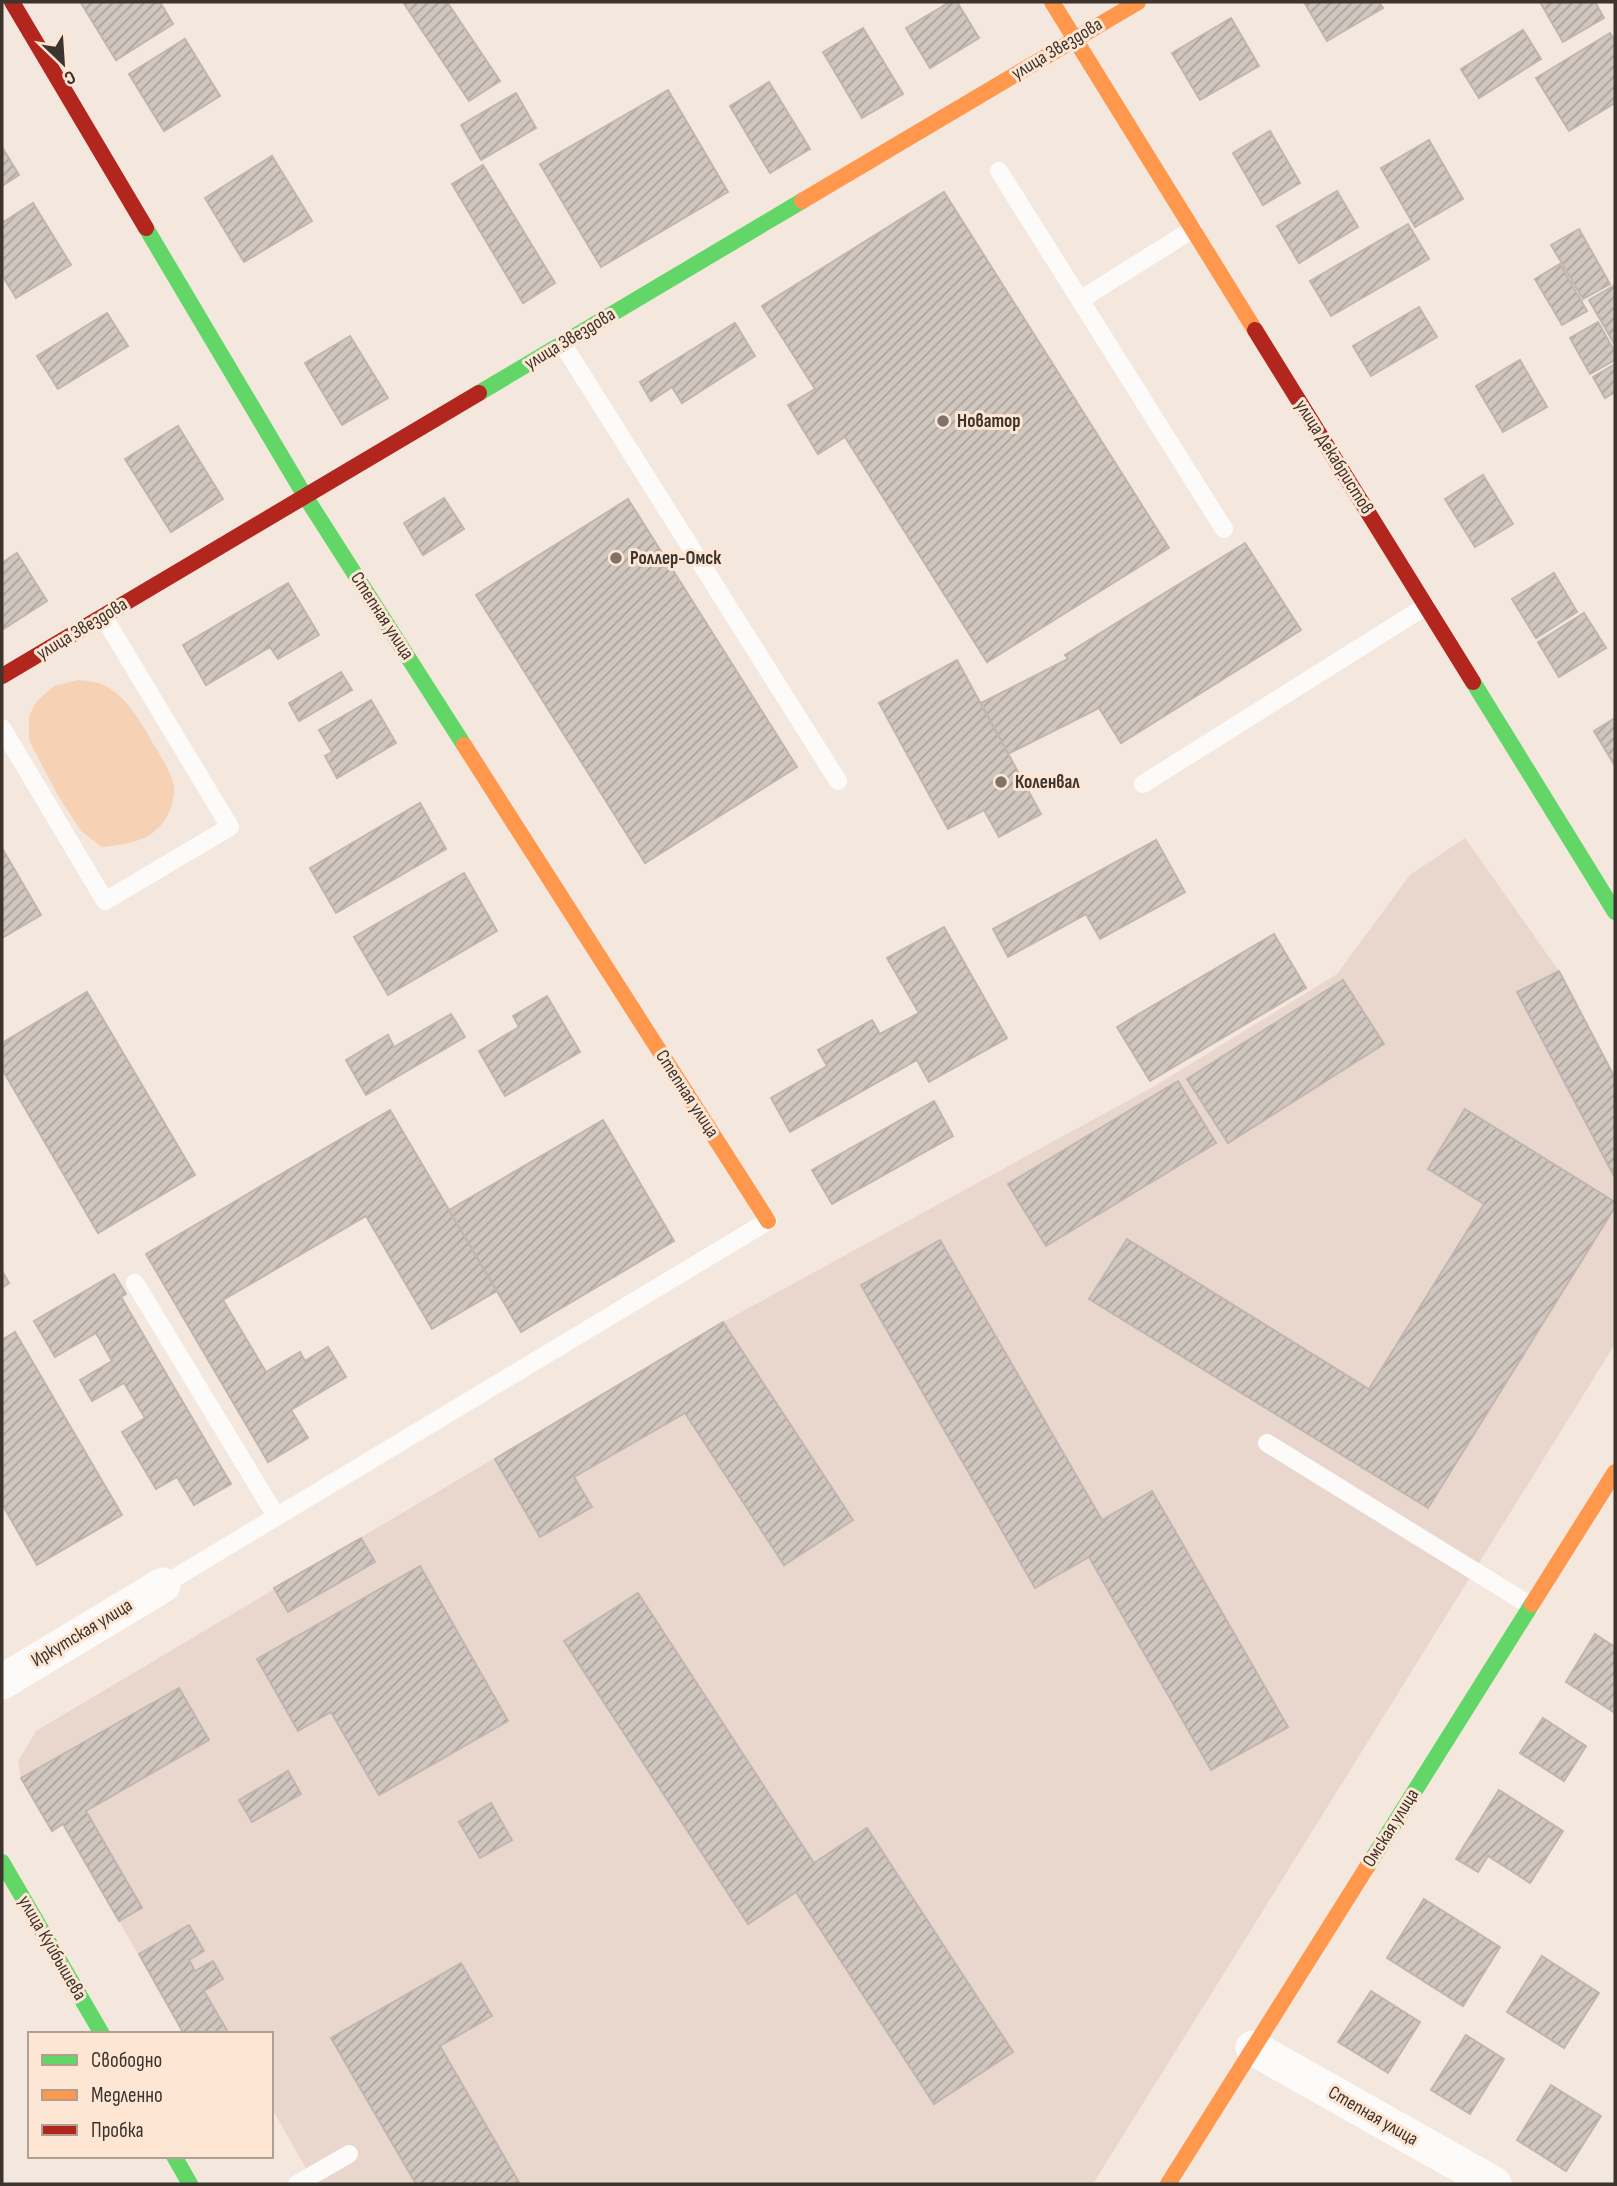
<svg xmlns="http://www.w3.org/2000/svg" width="1617" height="2186" font-family="'Sofia Sans Condensed',sans-serif">
<style>
.medical{fill:#e9d7cd}
.green{fill:#f6d1b4}
.building{fill:url(#building-hatch);stroke:#c0b6af;stroke-width:2}
.lines{fill:none;stroke-linecap:round;stroke-linejoin:round}
.lane{stroke:#fdfbfa;stroke-width:18}
.street{stroke:#fdfbfa;stroke-width:35}
.fast{stroke:#63d668;stroke-width:16}
.slow{stroke:#ff974d;stroke-width:16}
.jam{stroke:#b3261e;stroke-width:16}
.poi-dot{fill:#7d736b;stroke:#fee6d4;stroke-width:2.5}
.labels{text-anchor:middle;dominant-baseline:central;stroke-width:6;stroke-linejoin:round;paint-order:stroke}
.street-label{font-size:19px;fill:#3d342d;stroke:#fee6d4}
.poi-label{font-size:19px;font-weight:bold;fill:#3d342d;stroke:#fee6d4;text-anchor:start}
</style>
<defs>
<pattern id="building-hatch" width="6" height="6" patternUnits="userSpaceOnUse" patternTransform="scale(1.75)"><rect width="6" height="6" fill="#d0c7bf"/><path d="M-1 1l2-2M0 6l6-6M5 7l2-2" fill="none" stroke="#aaa29c"/></pattern>
</defs>
<rect width="100%" height="100%" fill="#f4e7de"/>
<polygon class="medical" points="1465,838 1559,971 1615,1078 1615,1344 1093,2184 315,2184 271,2107 271,2034 184,2034 63,1824 52,1831 21,1778 18,1761 36,1731 723,1322 1153,1087 1337,974 1410,875"/>
<path class="green" d="M78,680C89,681 100,682 109,688C129,700 144,727 155,747C162,759 171,772 174,786C175,792 173,800 171,807C160,839 133,844 102,847L81,831L57,794L29,740V716L36,702L54,686Z"/>
<g class="building">
<polygon points="83,2 160,2 173,24 116,60 81,3"/>
<polygon points="403,2 447,2 500,81 469,101"/>
<polygon points="950,2 957,2 979,38 930,68 906,28"/>
<polygon points="1304,2 1379,2 1383,8 1327,41"/>
<polygon points="1540,2 1595,2 1604,18 1563,42"/>
<polygon points="1231,18 1259,66 1200,100 1172,53"/>
<polygon points="863,28 903,94 862,118 823,52"/>
<polygon points="1523,30 1541,59 1479,98 1461,69"/>
<polygon points="1610,33 1615,41 1615,103 1569,131 1536,78"/>
<polygon points="185,39 220,96 164,131 129,74"/>
<polygon points="769,82 810,149 770,173 730,106"/>
<polygon points="668,90 728,192 601,267 540,164"/>
<polygon points="516,93 536,128 481,160 461,125"/>
<polygon points="1270,131 1300,183 1263,205 1233,153"/>
<polygon points="1429,140 1463,199 1415,227 1381,168"/>
<polygon points="2,147 19,175 2,186"/>
<polygon points="272,156 312,221 244,262 205,198"/>
<polygon points="483,165 555,283 523,303 452,184"/>
<polygon points="1337,191 1358,227 1299,263 1277,226"/>
<polygon points="944,192 1169,548 987,662 845,437 818,454 788,405 815,389 762,306"/>
<polygon points="33,203 71,265 16,298 2,275 2,223"/>
<polygon points="1408,224 1429,259 1331,316 1310,281"/>
<polygon points="1579,229 1610,284 1583,299 1551,245"/>
<polygon points="1560,264 1587,311 1562,325 1535,279"/>
<polygon points="1615,285 1615,345 1589,300"/>
<polygon points="1419,307 1437,337 1371,376 1353,346"/>
<polygon points="107,313 128,346 58,389 37,356"/>
<polygon points="1598,322 1615,352 1615,360 1590,374 1570,338"/>
<polygon points="735,323 755,356 682,403 672,387 651,401 640,382"/>
<polygon points="350,336 388,398 342,425 305,363"/>
<polygon points="1520,360 1547,407 1503,432 1476,386"/>
<polygon points="1615,364 1615,392 1605,398 1593,377"/>
<polygon points="178,426 223,499 171,532 125,459"/>
<polygon points="1483,475 1513,524 1475,547 1445,499"/>
<polygon points="444,498 464,529 423,555 404,523"/>
<polygon points="628,499 797,767 645,863 476,595"/>
<polygon points="1245,543 1301,630 1121,743 1099,708 1008,754 981,703 1068,659 1065,655"/>
<polygon points="17,553 47,601 2,630 2,563"/>
<polygon points="1554,573 1577,612 1536,638 1512,599"/>
<polygon points="288,583 319,635 278,659 270,647 206,685 183,645"/>
<polygon points="1584,613 1606,648 1559,677 1538,642"/>
<polygon points="957,660 1041,814 999,837 984,810 948,829 879,703"/>
<polygon points="341,672 352,690 299,721 289,703"/>
<polygon points="371,700 396,743 337,778 325,756 332,752 319,730"/>
<polygon points="1615,718 1615,766 1594,731"/>
<polygon points="420,803 446,849 336,913 310,868"/>
<polygon points="1156,840 1185,892 1100,939 1086,914 1008,957 993,929"/>
<polygon points="2,848 41,915 2,938"/>
<polygon points="464,873 497,931 388,995 354,937"/>
<polygon points="944,927 1007,1038 929,1082 917,1060 790,1132 771,1098 827,1066 818,1050 872,1020 880,1034 919,1013 887,958"/>
<polygon points="1274,934 1306,988 1150,1081 1117,1027"/>
<polygon points="1559,971 1615,1078 1615,1178 1517,992"/>
<polygon points="1343,980 1384,1044 1228,1143 1187,1079"/>
<polygon points="87,992 195,1175 98,1233 2,1069 2,1043"/>
<polygon points="547,996 580,1052 505,1096 479,1051 519,1027 513,1016"/>
<polygon points="451,1014 465,1037 366,1095 346,1060 388,1035 394,1047"/>
<polygon points="1178,1081 1216,1143 1046,1246 1008,1184"/>
<polygon points="934,1101 953,1136 832,1204 812,1170"/>
<polygon points="1465,1109 1615,1202 1615,1207 1428,1508 1089,1299 1127,1239 1369,1389 1484,1204 1428,1169"/>
<polygon points="390,1110 497,1291 432,1329 366,1216 223,1300 266,1372 300,1352 305,1361 328,1347 346,1377 291,1410 308,1438 268,1462 146,1254"/>
<polygon points="603,1120 674,1241 521,1332 449,1210"/>
<polygon points="940,1240 1102,1520 1152,1491 1288,1727 1211,1770 1089,1557 1035,1588 861,1285"/>
<polygon points="2,1271 9,1283 2,1288"/>
<polygon points="114,1274 126,1294 121,1297 231,1484 194,1505 177,1477 156,1489 122,1432 145,1418 124,1383 92,1401 80,1380 112,1361 96,1333 55,1357 34,1321"/>
<polygon points="723,1322 853,1520 784,1565 685,1413 574,1477 592,1507 540,1537 495,1459"/>
<polygon points="15,1332 122,1515 37,1565 2,1504 2,1340"/>
<polygon points="361,1538 375,1562 288,1612 274,1588"/>
<polygon points="420,1566 508,1721 379,1795 331,1712 298,1731 257,1659"/>
<polygon points="638,1593 814,1863 867,1828 1013,2052 934,2104 796,1892 748,1924 564,1641"/>
<polygon points="1595,1634 1615,1647 1615,1713 1566,1682"/>
<polygon points="179,1688 209,1740 86,1811 142,1908 119,1921 63,1824 52,1831 21,1778"/>
<polygon points="1543,1718 1586,1746 1564,1781 1520,1753"/>
<polygon points="288,1771 301,1794 252,1822 239,1800"/>
<polygon points="1499,1790 1563,1831 1530,1883 1488,1856 1478,1872 1456,1859"/>
<polygon points="491,1803 512,1840 480,1858 459,1822"/>
<polygon points="1424,1899 1500,1947 1463,2006 1387,1958"/>
<polygon points="189,1925 204,1951 189,1960 195,1971 213,1961 223,1979 204,1991 229,2034 184,2034 139,1954"/>
<polygon points="1542,1956 1599,1993 1564,2048 1507,2012"/>
<polygon points="461,1963 492,2016 440,2046 520,2184 416,2184 331,2038"/>
<polygon points="1371,1991 1420,2022 1388,2073 1338,2042"/>
<polygon points="1466,2035 1504,2059 1470,2114 1431,2090"/>
<polygon points="1551,2085 1601,2116 1566,2171 1517,2140"/>
</g>
<g class="lines">
<g class="lane">
<polyline points="999,171 1224,529"/>
<polyline points="1080,300 1193,229"/>
<polyline points="562,343 838,781"/>
<polyline points="2,728 105,901 230,827 103,616"/>
<polyline points="1143,784 1426,606"/>
<polyline points="135,1283 276,1516"/>
<polyline points="1267,1443 1531,1606"/>
<polyline points="163,1585 768,1221"/>
<polyline points="297,2184 349,2154"/>
</g>
<g class="street">
<polyline points="2,1682 163,1585"/>
<polyline points="1253,2048 1494,2184"/>
</g>
<g class="fast">
<polyline points="146,228 305,496 464,745"/>
<polyline points="479,393 802,201"/>
<polyline points="1473,682 1615,912"/>
<polyline points="2,1862 102,2034"/>
<polyline points="1367,1867 1532,1604"/>
<polyline points="174,2156 190,2184"/>
</g>
<g class="slow">
<polyline points="1052,2 1255,330"/>
<polyline points="802,201 1138,2"/>
<polyline points="464,745 768,1221"/>
<polyline points="1532,1604 1615,1472"/>
<polyline points="1168,2184 1367,1867"/>
</g>
<g class="jam">
<polyline points="12,2 146,228"/>
<polyline points="1255,330 1473,682"/>
<polyline points="2,676 479,393"/>
</g>
</g>
<g class="poi-dot">
<circle cx="943" cy="421" r="7"/>
<circle cx="616" cy="558" r="7"/>
<circle cx="1001" cy="782" r="7"/>
</g>
<g class="labels">
<g class="street-label">
<text transform="translate(1057 49) rotate(-31)">улица Звездова</text>
<text transform="translate(570 339) rotate(-31)">улица Звездова</text>
<text transform="translate(1334 457) rotate(58)">улица Декабристов</text>
<text transform="translate(382 616) rotate(57)">Степная улица</text>
<text transform="translate(82 629) rotate(-31)">улица Звездова</text>
<text transform="translate(687 1094) rotate(57)">Степная улица</text>
<text transform="translate(82 1633) rotate(-31)">Иркутская улица</text>
<text transform="translate(1391 1828) rotate(-58)">Омская улица</text>
<text transform="translate(52 1948) rotate(60)">улица Куйбышева</text>
<text transform="translate(1373 2116) rotate(30)">Степная улица</text>
</g>
<g class="poi-label">
<text x="957" y="421">Новатор</text>
<text x="630" y="558">Роллер-Омск</text>
<text x="1015" y="782">Коленвал</text>
</g>
</g>
<rect width="1617" height="2186" fill="none" stroke="#3d342d" stroke-width="7"/>
<rect x="28" y="2032" width="245" height="126" fill="#fee6d4" stroke="#b19f91" stroke-width="2"/>
<rect x="42" y="2055" width="35" height="10" fill="#63d668" stroke="#b19f91" stroke-width="2"/>
<text x="91" y="2067" font-size="21" fill="#3d342d">Свободно</text>
<rect x="42" y="2090" width="35" height="10" fill="#ff974d" stroke="#b19f91" stroke-width="2"/>
<text x="91" y="2102" font-size="21" fill="#3d342d">Медленно</text>
<rect x="42" y="2125" width="35" height="10" fill="#b3261e" stroke="#b19f91" stroke-width="2"/>
<text x="91" y="2137" font-size="21" fill="#3d342d">Пробка</text>
<g transform="translate(63 63) rotate(155)" stroke="#fee6d4" stroke-width="5" paint-order="stroke">
<path d="M0-5L12 26L0 18L-12 26Z" fill="#3d342d"/>
<text y="-10" font-size="19" font-weight="bold" text-anchor="middle" fill="#3d342d">С</text>
</g>
</svg>
